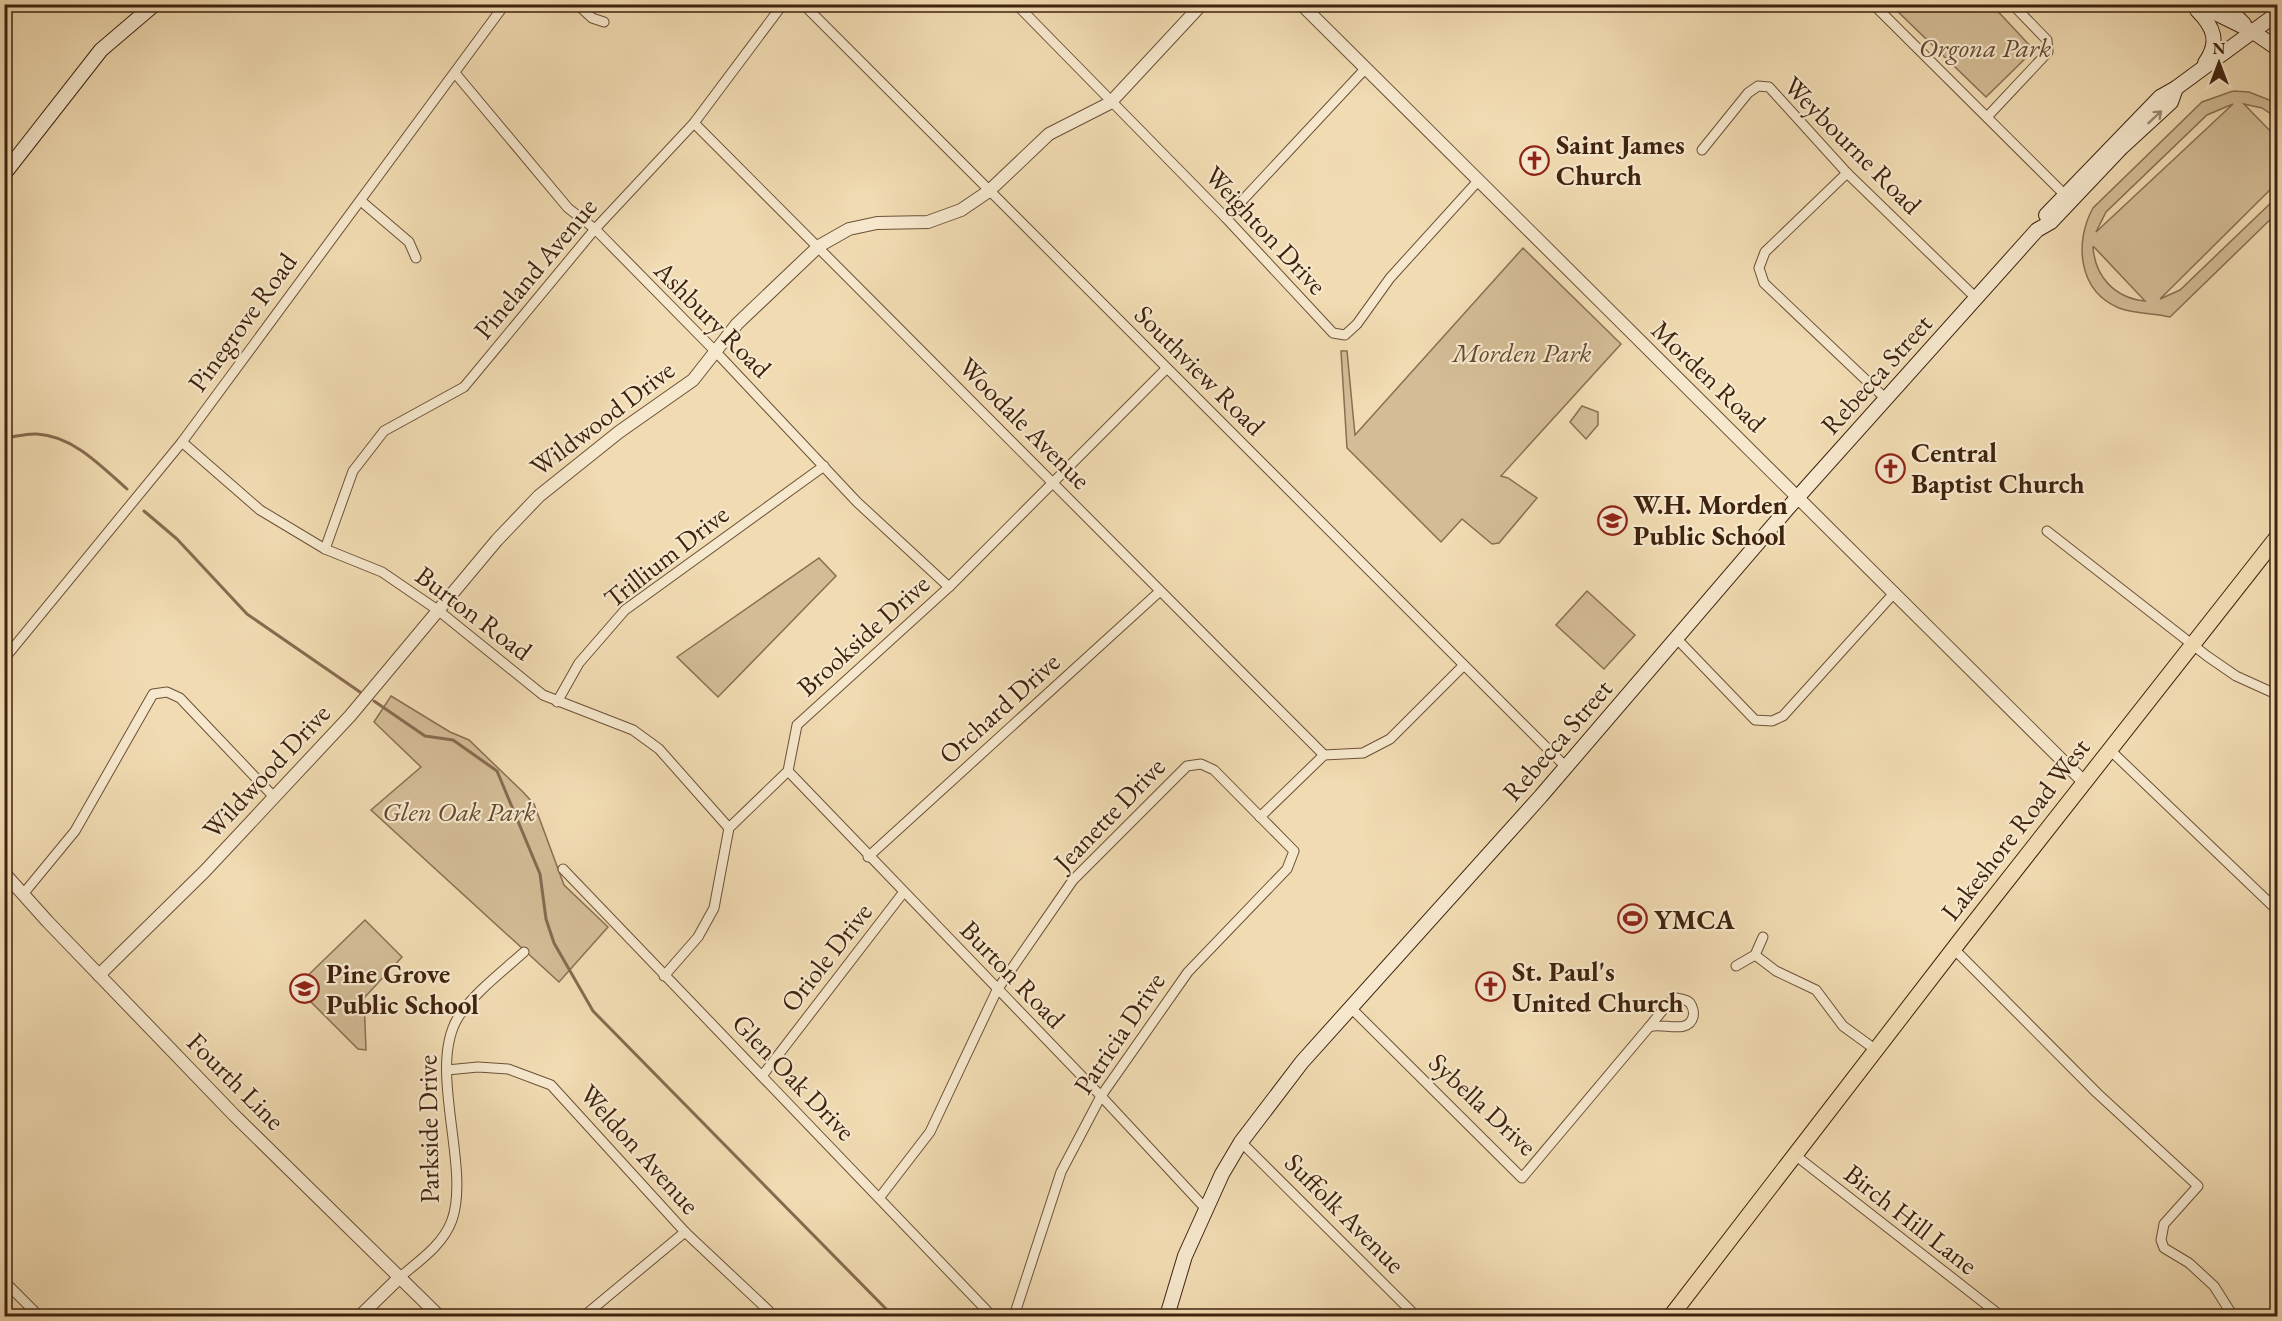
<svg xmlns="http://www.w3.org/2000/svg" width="2282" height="1321" font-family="'EB Garamond',serif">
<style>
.green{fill:#d3bc96;stroke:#896f52;stroke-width:1.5;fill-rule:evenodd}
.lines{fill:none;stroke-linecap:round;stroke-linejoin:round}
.stream{stroke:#856b4f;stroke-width:3}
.minor-casing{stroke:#6c5037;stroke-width:11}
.tertiary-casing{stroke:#6c5037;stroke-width:14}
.secondary-casing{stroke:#3f220e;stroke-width:16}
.primary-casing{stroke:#3f220e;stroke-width:17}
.minor{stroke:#f6e8cd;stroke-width:9}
.tertiary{stroke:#f6e8cd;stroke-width:12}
.secondary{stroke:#f6e8cd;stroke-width:14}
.primary{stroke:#f1dbb2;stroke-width:15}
.oneway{stroke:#9a856e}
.labels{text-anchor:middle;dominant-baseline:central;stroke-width:4.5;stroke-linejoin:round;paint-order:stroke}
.park-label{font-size:27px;font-style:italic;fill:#644830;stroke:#f6e8cd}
.poi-label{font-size:27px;font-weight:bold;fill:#3f220e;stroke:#f6e8cd;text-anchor:start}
.street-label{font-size:27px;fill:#3f220e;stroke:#f6e8cd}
</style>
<rect width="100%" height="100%" fill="#f1dbb2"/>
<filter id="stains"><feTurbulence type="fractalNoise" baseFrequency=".00333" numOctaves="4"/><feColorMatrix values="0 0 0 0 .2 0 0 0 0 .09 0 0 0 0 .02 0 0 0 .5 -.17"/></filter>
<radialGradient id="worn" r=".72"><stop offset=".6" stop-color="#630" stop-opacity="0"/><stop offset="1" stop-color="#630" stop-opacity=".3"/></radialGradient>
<g class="green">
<polygon points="1891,5 1992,5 2034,50 1986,97"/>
<path d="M2233,91L2249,92L2277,103V118L2262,108L2244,104L2277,138V183L2160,299L2180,290L2277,197V213L2170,317C2153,313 2135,314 2119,308C2078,291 2074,242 2093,208L2202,102ZM2233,104L2096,232L2106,212L2207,115ZM2093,247H2094L2145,301C2115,298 2095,277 2093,247Z"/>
<polygon points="1523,248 1621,344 1501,476 1508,478 1537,498 1499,543 1492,544 1462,519 1441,542 1347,448 1341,351 1347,351 1355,435"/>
<polygon points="1582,406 1598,412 1598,425 1586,439 1570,422"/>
<polygon points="819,558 836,576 718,697 677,657"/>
<polygon points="1587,591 1635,635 1604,669 1556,625"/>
<polygon points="391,696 450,732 469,740 523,792 534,804 564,885 608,927 559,982 371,810 421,767 374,722"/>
<polygon points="365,920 402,957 364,998 366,1050 358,1049 296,987"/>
</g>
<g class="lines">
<g class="stream">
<path d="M4,438C15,437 27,433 37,434C73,436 101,466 127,489"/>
<polyline points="144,511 177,539 247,614 360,692"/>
<polyline points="374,701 425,736 453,740 497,771 540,874 546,919 554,943 593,1011 893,1316"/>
</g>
<defs>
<g id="minor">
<polyline points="577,4 592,18 604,22"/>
<polyline points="803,4 1565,766"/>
<polyline points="1016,4 1226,218 1333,333 1345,335 1357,324 1390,278 1478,181"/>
<polyline points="1873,4 2064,194"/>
<polyline points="455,73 568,208 595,229 715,351 857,502 949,587"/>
<polyline points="1987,117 2048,52 2047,40 2012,4"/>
<polyline points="694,123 1324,755"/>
<polyline points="1702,150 1748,93 1758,86 1769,87 1847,173 1976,298"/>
<polyline points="1847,173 1765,252 1759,268 1764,283 1887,400"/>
<polyline points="361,201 409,242 416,258"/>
<polyline points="1226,218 1365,69"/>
<polyline points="182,442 260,510 325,549 382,572 439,611 543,695 633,730 659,749 729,828"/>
<polyline points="2047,531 2207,656 2236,676 2278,695"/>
<polyline points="325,549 353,471 384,431 464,387 595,229 694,123 783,4"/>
<polyline points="1677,639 1755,720 1772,721 1783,716 1895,592"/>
<polyline points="4,659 182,442 505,4"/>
<polyline points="557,702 579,663 625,610 824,466"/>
<polyline points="2110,750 2278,911"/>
<polyline points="788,771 1101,1096 1205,1208"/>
<polyline points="1260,817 1324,755 1363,753 1390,739 1463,666"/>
<polyline points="868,857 1159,592"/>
<polyline points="563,869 992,1316"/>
<polyline points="24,893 75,831 153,694 167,692 180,698 274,797"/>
<polyline points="1954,949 2097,1093 2198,1186 2164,1224 2161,1240 2164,1248 2189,1263 2214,1286 2233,1316"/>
<polyline points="1755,955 1776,971 1816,990 1843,1026 1876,1050"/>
<polyline points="1736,966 1755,955 1763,937"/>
<polyline points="664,976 698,937 714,908 729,828 788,771 797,725 949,587 1166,369"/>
<path d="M1676,998C1681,999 1686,999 1690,1003C1693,1007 1694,1013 1693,1017C1688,1035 1662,1022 1649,1027L1667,1005Z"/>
<polyline points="1351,1008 1522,1178 1649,1027"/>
<polyline points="447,1070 478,1067 508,1069 551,1085 685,1232 769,1311 771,1316"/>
<polyline points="762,1076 903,893"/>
<polyline points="1241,1142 1416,1316"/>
<polyline points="1795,1155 2001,1316"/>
<polyline points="880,1197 930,1132 997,990 1073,880 1187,766 1201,764 1214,770 1294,851 1287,869 1188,972 1101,1096 1061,1172 1014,1316"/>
<path d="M400,1277C419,1261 443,1245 452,1220C471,1166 426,1066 459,1016C475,992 502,972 524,952"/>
<polyline points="4,1281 39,1316"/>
<polyline points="584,1316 685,1232"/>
<polyline points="2273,1316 2278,1313"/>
</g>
<g id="tertiary">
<polyline points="1301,4 2084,782"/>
<polyline points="4,873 48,922 234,1115 439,1316"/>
<polyline points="99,975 205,871 350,716 497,540 539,496 619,432 693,380 737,324 819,246 849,229 877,223 928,222 961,210 989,191 1049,134 1110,103 1202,4"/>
<polyline points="360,1316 400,1277"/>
</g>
<g id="secondary">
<polyline points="2197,4 2252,31 2278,49"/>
<polyline points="2224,4 2244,24"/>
<path d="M2197,10C2214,27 2220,42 2205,63"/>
<polyline points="4,174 101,50 155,4"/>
<polyline points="2046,215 2160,97 2176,88 2278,13"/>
<polyline points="1167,1316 1185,1256 1222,1174 1241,1142 1302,1062 1541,796 1788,508 2037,230 2051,222 2122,147 2171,102 2176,88"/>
</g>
<polyline id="primary" points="1671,1316 1962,938 2278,536"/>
</defs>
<use href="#minor" class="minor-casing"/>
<use href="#tertiary" class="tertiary-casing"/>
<use href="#secondary" class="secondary-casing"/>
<use href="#primary" class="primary-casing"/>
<use href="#minor" class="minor"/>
<use href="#tertiary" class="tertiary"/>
<use href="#secondary" class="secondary"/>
<use href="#primary" class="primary"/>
</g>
<defs><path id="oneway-shaft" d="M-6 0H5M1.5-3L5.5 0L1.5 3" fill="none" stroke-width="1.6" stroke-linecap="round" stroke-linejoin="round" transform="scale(1.5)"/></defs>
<use class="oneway" href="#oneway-shaft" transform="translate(2155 117) rotate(-43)"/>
<defs>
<symbol id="church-ring" viewBox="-11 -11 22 22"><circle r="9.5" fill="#f6e8cd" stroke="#8f2418" stroke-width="1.5"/><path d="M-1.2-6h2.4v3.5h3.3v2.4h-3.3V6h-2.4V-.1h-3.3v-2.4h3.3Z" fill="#8f2418"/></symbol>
<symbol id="school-ring" viewBox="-11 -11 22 22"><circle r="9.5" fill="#f6e8cd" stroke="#8f2418" stroke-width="1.5"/><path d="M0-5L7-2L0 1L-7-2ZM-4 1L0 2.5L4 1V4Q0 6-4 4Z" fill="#8f2418"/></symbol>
<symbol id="stadium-ring" viewBox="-11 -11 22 22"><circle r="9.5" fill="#f6e8cd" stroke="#8f2418" stroke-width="1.5"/><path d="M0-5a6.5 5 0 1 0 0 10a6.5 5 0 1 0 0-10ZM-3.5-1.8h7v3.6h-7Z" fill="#8f2418"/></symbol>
</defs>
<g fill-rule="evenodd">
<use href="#church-ring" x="1518" y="144" width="33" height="33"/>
<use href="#church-ring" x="1874" y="452" width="33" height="33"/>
<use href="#school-ring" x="1596" y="504" width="33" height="33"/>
<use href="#stadium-ring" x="1616" y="902" width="33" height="33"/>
<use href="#church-ring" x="1474" y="970" width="33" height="33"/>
<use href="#school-ring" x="288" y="972" width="33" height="33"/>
</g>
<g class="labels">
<g class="park-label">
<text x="1985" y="47">Orgona Park</text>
<text x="1522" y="352">Morden Park</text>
<text x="459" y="811">Glen Oak Park</text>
</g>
<g class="poi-label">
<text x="1556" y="144">Saint James<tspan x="1556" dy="31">Church</tspan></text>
<text x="1911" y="452">Central<tspan x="1911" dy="31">Baptist Church</tspan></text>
<text x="1633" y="504">W.H. Morden<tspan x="1633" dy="31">Public School</tspan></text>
<text x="1654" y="919">YMCA</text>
<text x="1512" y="971">St. Paul's<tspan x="1512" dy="31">United Church</tspan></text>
<text x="326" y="973">Pine Grove<tspan x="326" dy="31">Public School</tspan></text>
</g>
<g class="street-label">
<text transform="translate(1853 145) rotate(45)">Weybourne Road</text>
<text transform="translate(1266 230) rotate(47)">Weighton Drive</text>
<text transform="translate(535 268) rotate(-50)">Pineland Avenue</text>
<text transform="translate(713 319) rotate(45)">Ashbury Road</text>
<text transform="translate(242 322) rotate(-54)">Pinegrove Road</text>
<text transform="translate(1200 370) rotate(45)">Southview Road</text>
<text transform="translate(1876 374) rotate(-48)">Rebecca Street</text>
<text transform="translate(1709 376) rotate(44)">Morden Road</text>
<text transform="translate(602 418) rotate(-37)">Wildwood Drive</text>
<text transform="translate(1025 423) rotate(45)">Woodale Avenue</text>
<text transform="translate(666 556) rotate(-38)">Trillium Drive</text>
<text transform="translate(474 613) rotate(37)">Burton Road</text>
<text transform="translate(863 635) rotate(-42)">Brookside Drive</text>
<text transform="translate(999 708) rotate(-42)">Orchard Drive</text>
<text transform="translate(1557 740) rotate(-49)">Rebecca Street</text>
<text transform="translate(266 771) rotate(-47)">Wildwood Drive</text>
<text transform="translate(1109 814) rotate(-46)">Jeanette Drive</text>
<text transform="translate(2015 829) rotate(-52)">Lakeshore Road West</text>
<text transform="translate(826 957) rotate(-52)">Oriole Drive</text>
<text transform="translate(1013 974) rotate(46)">Burton Road</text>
<text transform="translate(1119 1033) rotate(-56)">Patricia Drive</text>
<text transform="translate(794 1077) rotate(46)">Glen Oak Drive</text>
<text transform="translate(236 1081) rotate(45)">Fourth Line</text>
<text transform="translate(1483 1104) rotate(43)">Sybella Drive</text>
<text transform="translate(428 1129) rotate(-91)">Parkside Drive</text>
<text transform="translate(640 1149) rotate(48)">Weldon Avenue</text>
<text transform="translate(1345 1213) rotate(45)">Suffolk Avenue</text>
<text transform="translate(1911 1219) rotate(38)">Birch Hill Lane</text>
</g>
</g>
<rect width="2282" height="1321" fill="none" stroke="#f1dbb2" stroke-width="24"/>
<rect x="6" y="6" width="2270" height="1309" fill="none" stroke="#3f220e" stroke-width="3"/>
<rect x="12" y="12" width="2258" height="1297" fill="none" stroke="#3f220e" stroke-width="1.5"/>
<g transform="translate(2219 63)" stroke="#f6e8cd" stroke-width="4.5" paint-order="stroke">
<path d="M0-4.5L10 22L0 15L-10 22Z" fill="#3f220e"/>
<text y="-9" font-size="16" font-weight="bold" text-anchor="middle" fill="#3f220e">N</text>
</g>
<rect width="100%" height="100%" filter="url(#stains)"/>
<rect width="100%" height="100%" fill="url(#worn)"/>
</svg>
